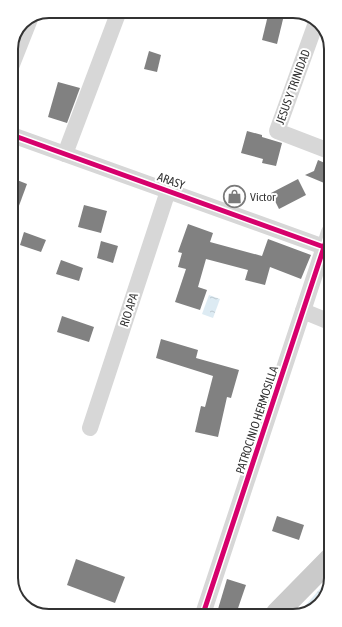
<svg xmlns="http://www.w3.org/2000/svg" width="342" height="627" font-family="'Asap Condensed',sans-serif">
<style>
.water{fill:url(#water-ripples)}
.building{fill:#818181}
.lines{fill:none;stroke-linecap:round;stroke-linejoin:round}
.street{stroke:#d7d7d7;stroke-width:16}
.primary{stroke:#cacaca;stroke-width:22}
.cycleway-casing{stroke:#fff;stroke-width:8}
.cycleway{stroke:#d6006c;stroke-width:5}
.labels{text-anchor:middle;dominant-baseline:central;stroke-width:4;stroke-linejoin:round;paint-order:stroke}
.street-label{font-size:12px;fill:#333;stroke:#fff}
.poi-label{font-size:12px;fill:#333;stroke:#fff;text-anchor:start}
.rim{fill:none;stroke:#333;stroke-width:2}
</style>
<defs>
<pattern id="water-ripples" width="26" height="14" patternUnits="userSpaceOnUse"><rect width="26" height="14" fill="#ddebf3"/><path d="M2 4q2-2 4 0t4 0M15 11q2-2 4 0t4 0" fill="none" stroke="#becad1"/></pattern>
</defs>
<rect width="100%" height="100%" fill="#fff"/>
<g class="water">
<polygon points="209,295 220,299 213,318 202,314"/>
<polygon points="331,576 331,580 307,607 305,606"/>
</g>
<g class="building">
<polygon points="269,11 285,11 277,44 262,40"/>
<polygon points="149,51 161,55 157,72 144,69"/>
<polygon points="58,82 80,88 67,123 48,117"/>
<polygon points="247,131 262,135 262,137 282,143 276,166 262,163 263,159 241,153"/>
<polygon points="318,160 327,164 329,163 329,185 305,175 314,171"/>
<polygon points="12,178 27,184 13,222 12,222"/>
<polygon points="298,179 306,195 279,209 271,193"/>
<polygon points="84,205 107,211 101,233 78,227"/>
<polygon points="188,224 213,233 210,242 262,256 268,239 311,255 301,279 270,267 265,285 245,280 248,270 206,259 198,287 207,290 200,310 175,302 186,269 178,267 182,253 178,252"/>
<polygon points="24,232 46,240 41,252 20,245"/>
<polygon points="101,241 118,246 113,263 97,258"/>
<polygon points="61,260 83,268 79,281 56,274"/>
<polygon points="62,316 94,327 89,342 57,332"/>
<polygon points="161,339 198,350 196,358 239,370 231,398 227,397 218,437 195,432 201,406 205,407 213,376 156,358"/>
<polygon points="277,516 304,525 299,540 272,531"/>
<polygon points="76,559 125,577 115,603 67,585"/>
<polygon points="227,579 246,585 236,614 234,614 218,609"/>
</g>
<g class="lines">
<g class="street">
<polyline points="317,20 277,131 329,151"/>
<polyline points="11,67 30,19"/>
<polyline points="12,135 324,247"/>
<polyline points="65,154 119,11"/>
<polyline points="303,311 330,322"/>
<polyline points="90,428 168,191"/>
<polyline points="203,614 329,232"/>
</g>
<polyline class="primary" points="277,613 331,558"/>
<defs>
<g id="cycleway">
<polyline points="12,135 324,247"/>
<polyline points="203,614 329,232"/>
</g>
</defs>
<use href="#cycleway" class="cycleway-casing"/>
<use href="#cycleway" class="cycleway"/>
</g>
<defs>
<symbol id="shop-ring" viewBox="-11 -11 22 22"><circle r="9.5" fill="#fff" stroke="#7a7a7a" stroke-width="1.5"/><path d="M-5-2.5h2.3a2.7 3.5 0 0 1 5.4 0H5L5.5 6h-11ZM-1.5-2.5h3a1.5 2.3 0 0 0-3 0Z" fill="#7a7a7a"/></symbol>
</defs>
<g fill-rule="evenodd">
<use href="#shop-ring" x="222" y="184" width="25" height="25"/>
</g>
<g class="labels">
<g class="street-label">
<text transform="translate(293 87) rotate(-70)">JESUS Y TRINIDAD</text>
<text transform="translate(171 181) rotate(20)">ARASY</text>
<text transform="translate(129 310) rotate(-72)">RIO APA</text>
<text transform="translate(257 420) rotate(-72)">PATROCINIO HERMOSILLA</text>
</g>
<g class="poi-label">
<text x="250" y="197">Victor</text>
</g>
</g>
<path d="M0 0H342V627H0ZM49 18H293A31 31 0 0 1 324 49V578A31 31 0 0 1 293 609H49A31 31 0 0 1 18 578V49A31 31 0 0 1 49 18Z" fill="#fff" fill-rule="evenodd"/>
<path class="rim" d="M49 18H293A31 31 0 0 1 324 49V578A31 31 0 0 1 293 609H49A31 31 0 0 1 18 578V49A31 31 0 0 1 49 18Z"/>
</svg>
